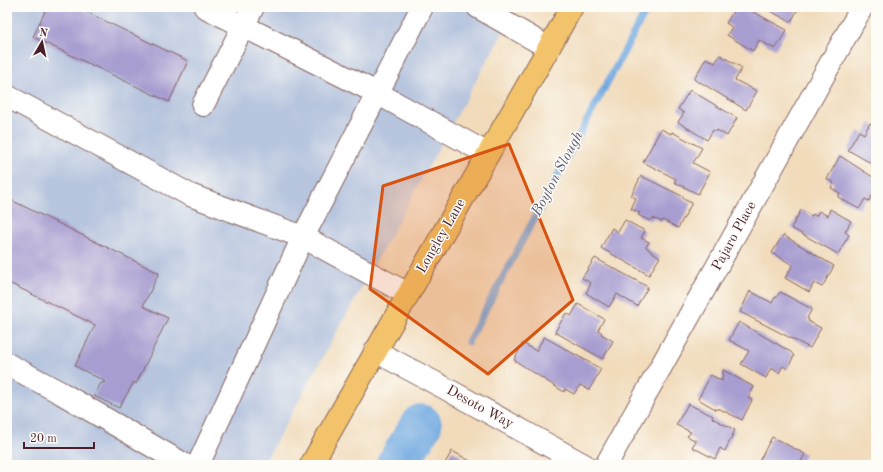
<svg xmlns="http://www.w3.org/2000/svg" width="883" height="472" font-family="'Old Standard TT',serif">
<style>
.industrial{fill:#b7c5de}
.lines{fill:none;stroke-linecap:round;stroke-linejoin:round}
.stream{stroke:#71a9e0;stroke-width:7}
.river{stroke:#71a9e0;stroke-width:42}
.building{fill:#a79dd0}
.minor-casing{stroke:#84615d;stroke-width:24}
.major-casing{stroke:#84615d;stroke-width:24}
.minor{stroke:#fff;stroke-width:22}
.major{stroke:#f2c36a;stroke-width:22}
.marked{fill:#d8530f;fill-opacity:0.2;stroke:#d8530f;stroke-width:3;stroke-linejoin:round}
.labels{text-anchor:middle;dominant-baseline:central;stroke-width:3;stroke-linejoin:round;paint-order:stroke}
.street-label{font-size:14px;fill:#4a1f2b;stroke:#fdfcf7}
.water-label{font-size:15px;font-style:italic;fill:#5a5673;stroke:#fdfcf7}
</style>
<rect width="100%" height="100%" fill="#fdfcf7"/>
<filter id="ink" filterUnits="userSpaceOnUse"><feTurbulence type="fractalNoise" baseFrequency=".025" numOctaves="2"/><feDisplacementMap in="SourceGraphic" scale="8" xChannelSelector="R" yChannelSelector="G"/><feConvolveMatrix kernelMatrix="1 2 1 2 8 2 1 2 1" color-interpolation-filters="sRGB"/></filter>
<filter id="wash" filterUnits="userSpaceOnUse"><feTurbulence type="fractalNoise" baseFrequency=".012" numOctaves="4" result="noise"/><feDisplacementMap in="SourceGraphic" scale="16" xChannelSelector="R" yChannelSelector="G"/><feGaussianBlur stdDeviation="0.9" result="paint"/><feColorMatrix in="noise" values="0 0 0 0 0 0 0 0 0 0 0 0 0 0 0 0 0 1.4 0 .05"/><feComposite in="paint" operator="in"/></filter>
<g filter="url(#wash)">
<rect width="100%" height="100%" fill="#f1dbbb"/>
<polygon class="industrial" points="7,7 517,7 263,465 7,465"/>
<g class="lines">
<polyline class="stream" points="468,342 648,7"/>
<polyline class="river" points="397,465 421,425"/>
</g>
<g id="blocks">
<g class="building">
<polygon points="47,7 76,7 188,61 169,102 33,37"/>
<polygon points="736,7 744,7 787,30 775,49 759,40 753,51 727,35 732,27 726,23"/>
<polygon points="766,7 799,7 791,22 766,9"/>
<polygon points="720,55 742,68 735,80 757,91 746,110 700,82 699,83 694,79 706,58 715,63"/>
<polygon points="690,90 737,118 727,136 717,130 716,132 713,130 707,140 678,122 684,113 678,109"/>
<polygon points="870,123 876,127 876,166 848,150 859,131 864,134"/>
<polygon points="661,129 671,134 672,132 702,148 693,163 710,172 698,194 674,182 676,179 643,162"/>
<polygon points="840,156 876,179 876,189 869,201 865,199 859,209 838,197 840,193 831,188 834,183 827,179"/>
<polygon points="641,176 684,197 683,199 692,203 678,228 663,220 662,222 653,218 650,221 638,215 640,213 631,209 636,198 631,196"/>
<polygon points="7,198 159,273 143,306 168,318 136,384 134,382 119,408 94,396 101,383 106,382 75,366 95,325 7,282"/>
<polygon points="830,209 851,221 845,232 849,235 838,254 791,228 801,210 812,216 813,214 816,216 819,211 828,216"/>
<polygon points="625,220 645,231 641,238 649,242 646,247 649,249 649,250 660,257 649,275 601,248 612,228 618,232"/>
<polygon points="783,235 834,266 822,287 814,283 809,292 785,278 793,265 772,253"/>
<polygon points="595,258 648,287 637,306 617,294 609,307 586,293 591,283 582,278"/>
<polygon points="750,291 772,303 775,297 776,298 780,292 812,309 807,318 809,319 808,321 821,328 810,348 740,312"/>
<polygon points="578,304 604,319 598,330 602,333 601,334 613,341 603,359 555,332 566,313 571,316"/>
<polygon points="739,322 791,352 794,356 787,369 783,366 779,373 771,368 766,378 741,364 749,351 729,340"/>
<polygon points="544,337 601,369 589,390 580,385 574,394 565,389 564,392 514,360 523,343 536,351"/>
<polygon points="723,370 754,387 748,398 752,400 742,420 718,408 717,410 698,399 711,375 722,381"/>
<polygon points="688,404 713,416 712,418 735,430 725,451 720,448 715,459 692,447 696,441 687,436 691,432 676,425"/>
<polygon points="772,437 805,454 799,465 757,465"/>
<polygon points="452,451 474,463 473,465 444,465"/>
</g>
</g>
</g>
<g filter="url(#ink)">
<use href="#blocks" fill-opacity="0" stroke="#84615d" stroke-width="1"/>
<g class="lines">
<defs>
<g id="minor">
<polyline points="205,7 377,93 488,154"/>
<polyline points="478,7 549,48"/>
<polyline points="7,96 190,195 303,237 408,294"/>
<polyline points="203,105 253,7"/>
<polyline points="375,351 443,387 584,465"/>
<polyline points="7,364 61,393 185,465"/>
<polyline points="198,465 303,237 422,7"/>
<polyline points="606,465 862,7"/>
</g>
<polyline id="major" points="311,465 572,7"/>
</defs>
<use href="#minor" class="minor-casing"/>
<use href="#major" class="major-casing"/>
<use href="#minor" class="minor"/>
<use href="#major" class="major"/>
</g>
</g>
<path class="marked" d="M509,144L573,300L488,374L370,289L383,186Z"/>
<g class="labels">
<g class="street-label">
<text transform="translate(441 236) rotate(-60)">Longley Lane</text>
<text transform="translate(734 236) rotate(-61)">Pajaro Place</text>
<text transform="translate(480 407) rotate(29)">Desoto Way</text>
</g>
<g class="water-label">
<text transform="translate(558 174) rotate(-62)">Boyton Slough</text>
</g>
</g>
<rect width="883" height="472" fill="none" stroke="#fdfcf7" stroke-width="24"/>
<g transform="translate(42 42) rotate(9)" stroke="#fdfcf7" stroke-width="3" paint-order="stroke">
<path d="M0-3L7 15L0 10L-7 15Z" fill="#4a1f2b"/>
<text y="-6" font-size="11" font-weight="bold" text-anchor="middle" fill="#4a1f2b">N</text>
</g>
<path d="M24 442v6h70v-6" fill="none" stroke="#4a1f2b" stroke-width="2"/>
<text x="30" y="442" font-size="12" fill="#4a1f2b" stroke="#fdfcf7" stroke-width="3" paint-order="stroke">20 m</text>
</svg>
